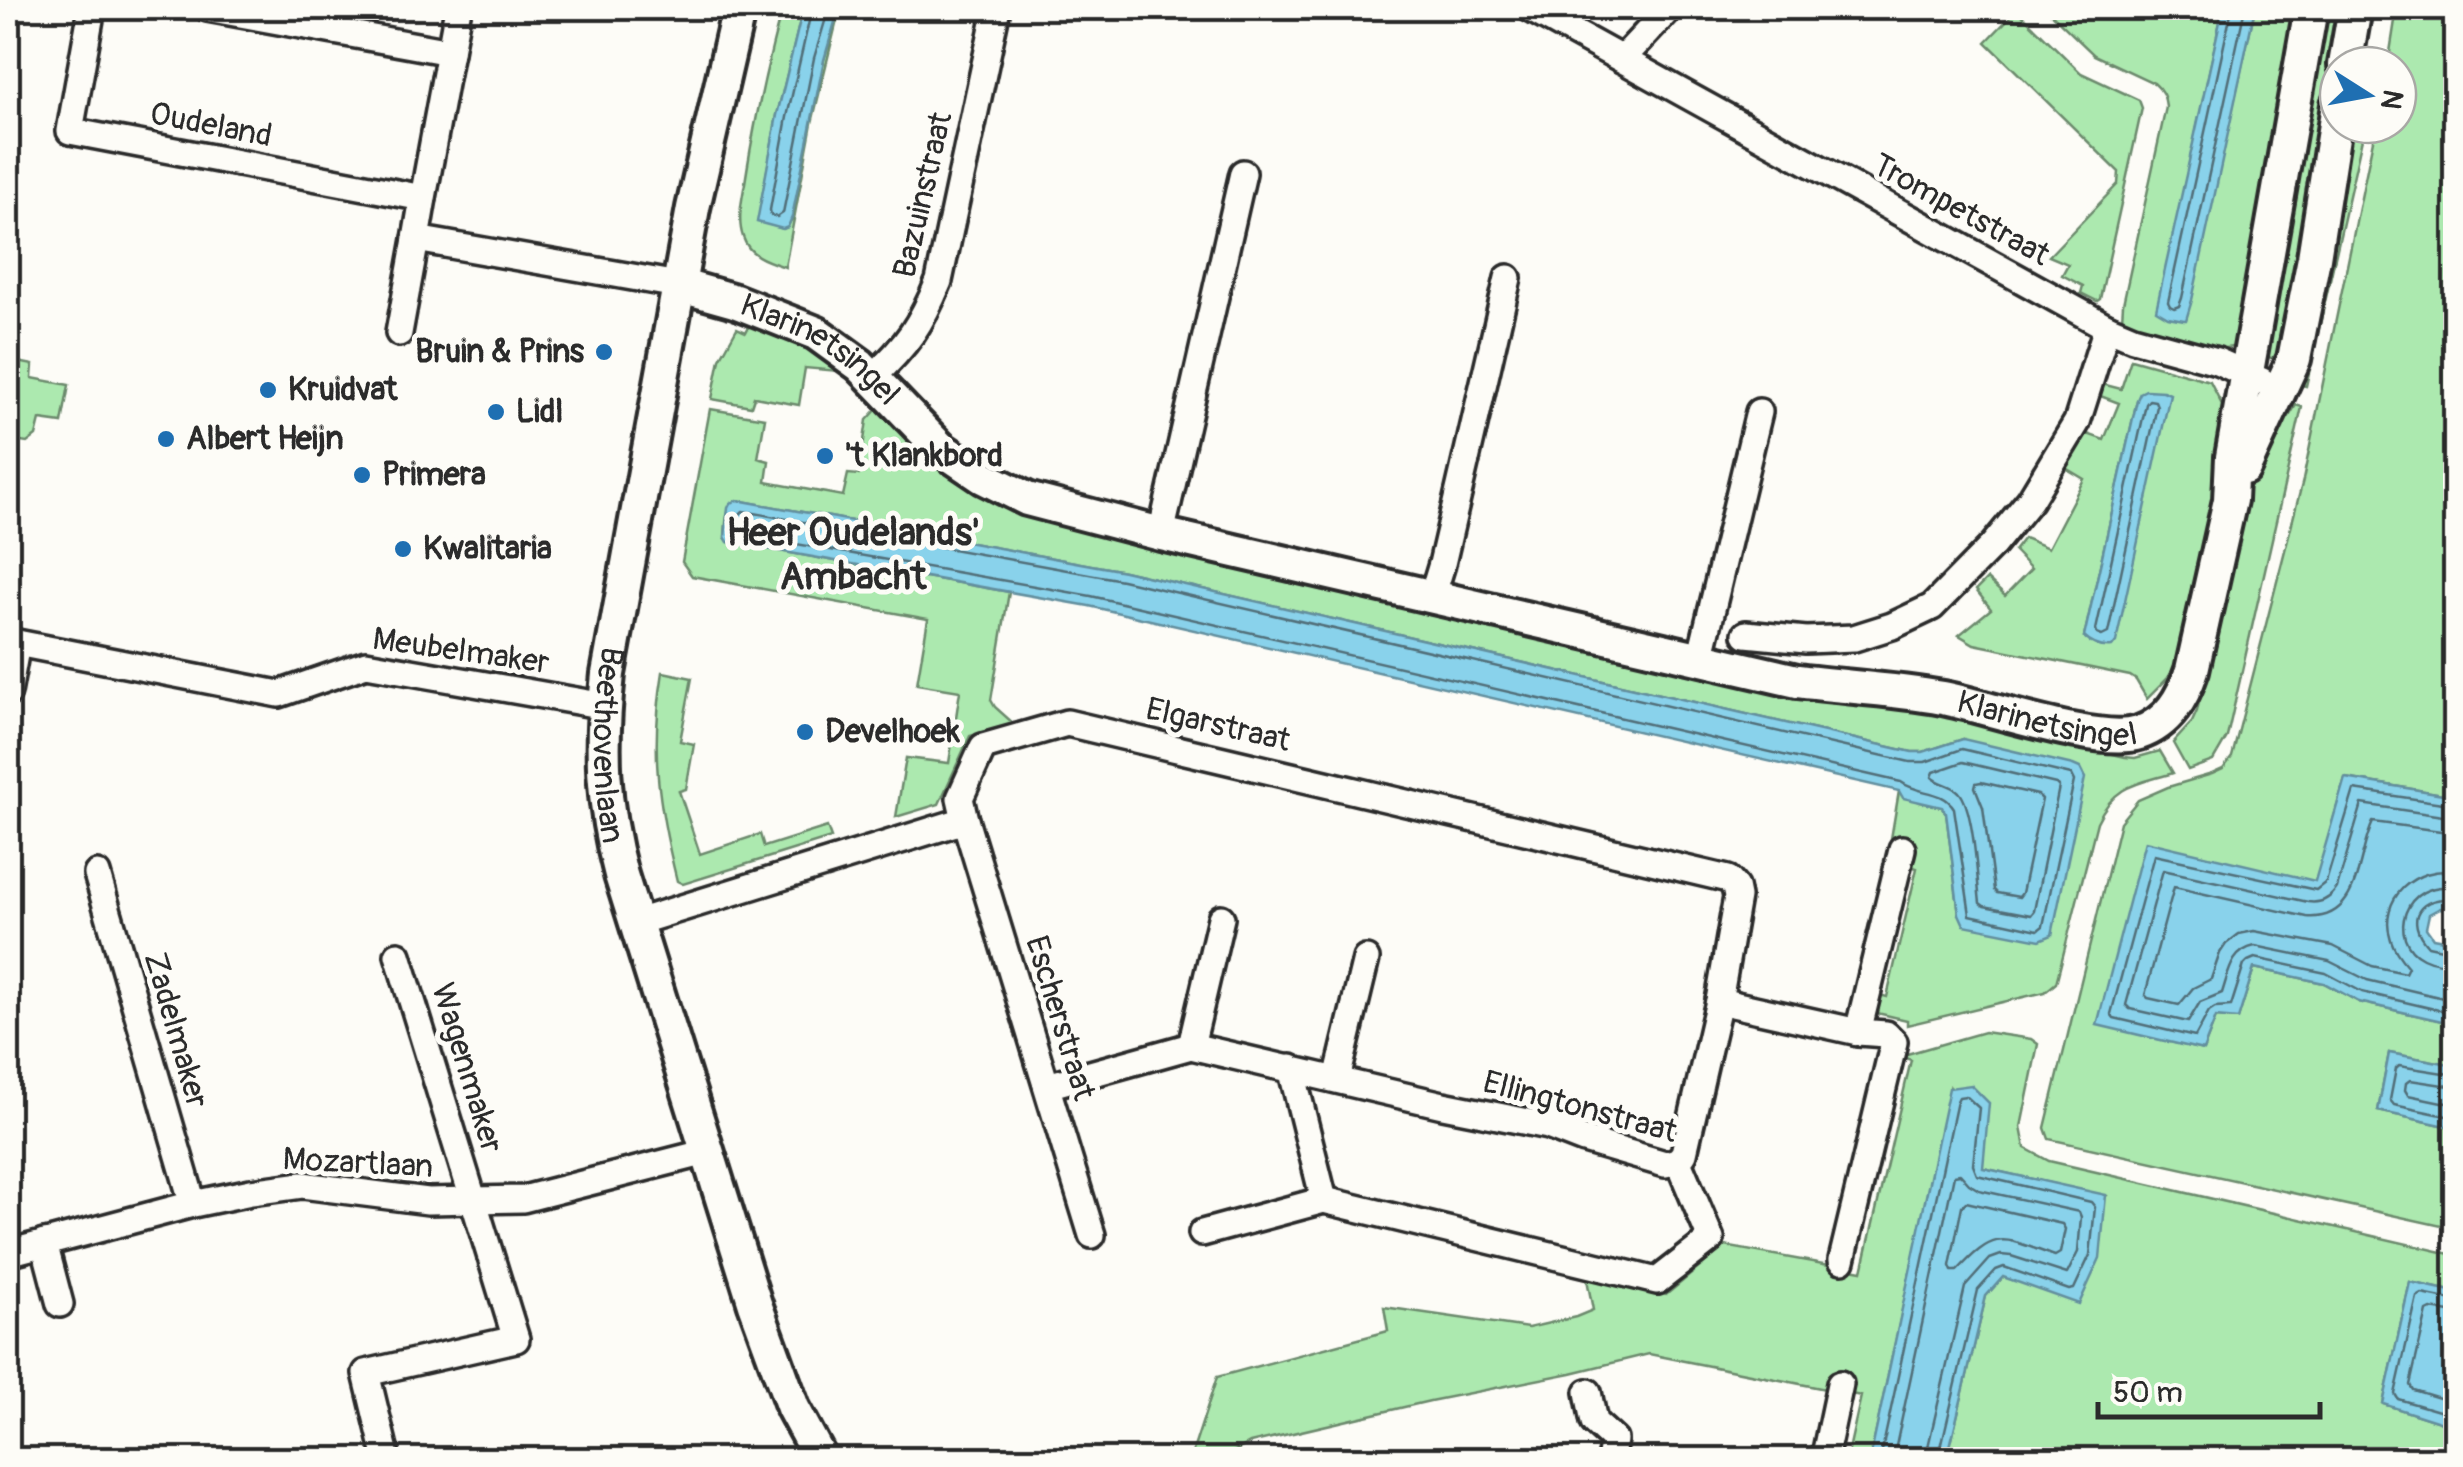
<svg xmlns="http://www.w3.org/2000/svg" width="2463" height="1467" font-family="Pangolin,sans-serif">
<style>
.green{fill:#ace9af;stroke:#6c8a6d;stroke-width:2.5;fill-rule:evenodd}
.water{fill:#89d2eb;stroke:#638f9e;stroke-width:2.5}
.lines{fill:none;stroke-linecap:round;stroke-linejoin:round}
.shore{stroke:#516e78;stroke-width:2.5}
.minor-casing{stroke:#2b2b2b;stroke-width:32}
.tertiary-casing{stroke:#2b2b2b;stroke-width:40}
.minor{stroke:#fdfcf7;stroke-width:25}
.tertiary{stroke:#fdfcf7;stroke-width:32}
.poi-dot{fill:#1f6fb2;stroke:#fdfcf7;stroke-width:4}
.labels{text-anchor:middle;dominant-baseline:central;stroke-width:10;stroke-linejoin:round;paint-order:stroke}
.street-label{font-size:32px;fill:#2b2b2b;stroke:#fdfcf7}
.poi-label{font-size:32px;font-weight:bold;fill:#2b2b2b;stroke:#fdfcf7;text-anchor:start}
.quarter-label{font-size:38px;font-weight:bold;fill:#2b2b2b;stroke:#fdfcf7}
</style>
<rect width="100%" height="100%" fill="#fdfcf7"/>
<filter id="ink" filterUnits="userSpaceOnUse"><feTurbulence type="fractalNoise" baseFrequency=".01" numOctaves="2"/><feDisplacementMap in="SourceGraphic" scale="20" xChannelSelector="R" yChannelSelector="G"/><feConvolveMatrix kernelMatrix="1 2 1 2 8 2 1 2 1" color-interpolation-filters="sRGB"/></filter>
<g filter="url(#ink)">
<g class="green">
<path d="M782,8H803L777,115L758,221L783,229L787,227L793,217L824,60L840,8L812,123L785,267C767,261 749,256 743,237C737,220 742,200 745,183C754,123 767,65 782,8Z"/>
<path d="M2045,8H2223L2184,187L2186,319L2255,8H2301L2239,342L2233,347L2217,349L2122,320L2123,304L2166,107C2165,96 2162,90 2154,83L2094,55Z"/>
<polygon points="2319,8 2347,8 2293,328 2280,360 2264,356"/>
<polygon points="2397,8 2455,8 2455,796 2345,778 2316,881 2097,1024 2203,1050 2216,1017 2238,1019 2254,968 2324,983 2359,1002 2455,1024 2455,1065 2389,1053 2378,1111 2455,1128 2455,1229 2049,1139 2045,1128 2120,822 2138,800 2168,787 2212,774 2223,769 2232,757 2303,480 2376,125 2398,125 2398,65 2388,65"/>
<polygon points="2017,10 2081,73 2139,100 2142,108 2100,299 2097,301 2081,293 2083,286 2062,275 2068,264 2049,256 2118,184 2119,172 1986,42"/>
<polygon points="2345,125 2365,125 2306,386 2296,384"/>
<polygon points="751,322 801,343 838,366 838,371 805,368 799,405 754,397 751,406 712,399 720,359 737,328 746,332"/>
<path d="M2131,359L2210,381L2222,405L2233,408L2222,466L2177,665L2167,679L2147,699L2136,680L2130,676L1974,644L1959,635L1991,609L1976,590L1987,579L2005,596L2031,569L2014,551L2024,538L2048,548L2084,479L2064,467L2082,432L2104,440L2119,403L2095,394L2098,383L2121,389ZM2137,400L2097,645L2084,637Z"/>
<polygon points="8,360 33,365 32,378 69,385 62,423 40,420 36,436 27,443 8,440"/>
<polygon points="2296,405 2302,407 2227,737 2213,761 2188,770 2173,743 2192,722 2197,711 2241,511 2254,470 2279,417 2288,418"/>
<path d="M879,407L949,471L2125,757L2135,758L2160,751L2173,773C2137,784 2115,784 2097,822L2056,983L2045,992L1907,1025V1020L1873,1012L1876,994L1887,997L1917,868L1907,865L1910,845L1891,839L1899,791L1920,802L1942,807L1946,813L1959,914L1963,739L1923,752H1912L1124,571L737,500C725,507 726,524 725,537L729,542L1009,592L991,700L995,707L1014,724L970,736L939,804L896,817L906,758L949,763L960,691L917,684L928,619L692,576L682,562L710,409L765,418L758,458L769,461L766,482L843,496L848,474L859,475L867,420Z"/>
<path d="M663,672L692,678L680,741L694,744L686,789L679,791L700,854L760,834L764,847L827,827L831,838L683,884L677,881C658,805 650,750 663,672Z"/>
<polygon points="1984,1032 2031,1039 2038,1044 2021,1127 2025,1148 2049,1161 2455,1255 2455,1292 2410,1282 2383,1404 2455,1427 2455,1459 1947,1459 1986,1296 2003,1277 2106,1196 1983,1168 1950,1088 1870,1459 1847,1459 1861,1396 1649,1354 1571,1373 1430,1401 1250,1443 1220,1459 1190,1460 1217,1377 1388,1331 1384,1307 1528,1328 1576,1317 1593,1310 1586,1274 1666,1295 1725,1246 1862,1271 1911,1060 1900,1056"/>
</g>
<g class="water">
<polygon points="803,8 839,8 824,60 792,217 788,227 783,229 757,222 777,115"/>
<polygon points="2223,8 2255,8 2192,300 2186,320 2184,320 2168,317 2156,310"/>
<path d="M2146,390L2163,391L2170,394L2116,642L2112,647C2101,648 2092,645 2084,637L2137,400L2140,393Z"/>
<polygon points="737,500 1124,571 1912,752 1923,752 1963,739 2073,765 2080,768 2085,778 2052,935 2040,940 1964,925 1959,914 1946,813 1942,807 1903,798 1899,791 1089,606 728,542 725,537 728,508 730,504"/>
<polygon points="2345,778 2455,796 2455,911 2440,908 2429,914 2426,928 2433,938 2455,942 2455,1024 2359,1002 2324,983 2254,968 2238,1019 2216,1017 2203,1050 2097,1025 2145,841 2315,881"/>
<polygon points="2389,1053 2455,1065 2455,1128 2378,1111"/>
<polygon points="1971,1085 1989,1103 1983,1168 2106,1195 2100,1258 2079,1304 2003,1277 1986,1296 1947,1459 1870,1459 1949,1088"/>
<polygon points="2410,1282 2455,1292 2455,1427 2383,1404"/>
</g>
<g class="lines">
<g class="shore">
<polyline points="812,8 787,117 770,210 771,215 777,217 783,213 814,58 829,8"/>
<polyline points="2232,8 2168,302 2170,306 2174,308 2179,306 2182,298 2245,8"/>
<polygon points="2149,400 2155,401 2157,406 2108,633 2102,636 2097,634 2096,630 2146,404"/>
<path d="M743,511L1122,580L1910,762H1925L1962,749L2071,775L2074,781L2043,926L2038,930L1970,915L1954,808C1942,789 1919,795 1901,782L1091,596L740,534L736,529L738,516Z"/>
<path d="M1963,762L2056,784L2059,787L2034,911L2031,915L1984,906L1980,903C1977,879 1974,808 1959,792C1951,784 1939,784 1932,777L1934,772Z"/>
<polygon points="1981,782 2038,795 2042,799 2022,893 2019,897 1997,893 1994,890 1983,807 1975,787 1976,783"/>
<polyline points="2456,805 2354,790 2326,882 2316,890 2154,855 2111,1014 2114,1018 2195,1037 2209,1011 2215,1007 2231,1006 2244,965 2248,961 2255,958 2326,973 2362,992 2456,1014"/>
<path d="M2456,818L2362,804L2337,888C2330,899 2321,904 2308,902L2163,870L2126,1005L2130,1009L2188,1022L2200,1002L2222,993C2229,972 2231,951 2255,946L2329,961L2367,980L2456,1001"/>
<path d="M2456,833L2373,822C2356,857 2361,921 2307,917L2174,887L2145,995L2148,998L2179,1005L2193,988L2211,979L2220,953L2226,944L2239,934L2254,931L2333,946L2372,966L2405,973L2408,967C2401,959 2394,950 2391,940C2377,898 2416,865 2456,872"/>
<path d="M2456,888C2403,878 2386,940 2423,958C2433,963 2445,964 2456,964"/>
<path d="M2456,900C2420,894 2403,919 2428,946L2456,952"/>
<polyline points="2456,1075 2399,1066 2396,1069 2390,1100 2394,1105 2456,1118"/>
<polyline points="2456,1087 2410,1080 2406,1083 2405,1090 2408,1095 2456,1105"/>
<path d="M1966,1202L2062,1224L2065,1229L2060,1253L2055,1256C2003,1238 1998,1227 1957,1271H1952L1950,1266L1962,1206Z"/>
<polyline points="2456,1301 2422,1294 2417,1297 2395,1394 2398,1399 2456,1416"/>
<polyline points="2456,1313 2431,1309 2427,1311 2410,1385 2413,1390 2456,1403"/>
<polyline points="1880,1460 1957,1101 1959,1097 1966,1096 1979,1108 1973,1165 1977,1175 2091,1202 2095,1207 2090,1255 2074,1289 2069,1290 2004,1267 1996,1270 1978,1290 1938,1460"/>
<polyline points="1893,1460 1954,1175 1960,1174 1969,1184 1979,1190 2079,1212 2081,1217 2078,1252 2067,1274 2011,1256 2001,1255 1990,1259 1965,1287 1925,1460"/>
</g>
<defs>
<g id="minor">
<polyline points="92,8 70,131 423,198 416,239 678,285"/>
<polyline points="207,8 450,52"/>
<polyline points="1529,8 2107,327 2133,338 2217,361 2262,381"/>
<polyline points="1622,59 1670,8"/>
<polyline points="423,198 458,8"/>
<polyline points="399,333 416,239"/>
<path d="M873,377C907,345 921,325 939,281L997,8"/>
<polyline points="1161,534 1243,173"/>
<polyline points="1432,597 1442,564 1508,278"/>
<polyline points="1746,634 1806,640 1854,638 1892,626 1932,607 1993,545 2030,500 2077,422 2107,327"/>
<polyline points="8,642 17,643 8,693"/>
<polyline points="17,643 279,694 366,664 605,706"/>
<polyline points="1700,659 1759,412"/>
<polyline points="965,820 1092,1235"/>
<polyline points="97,874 193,1204"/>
<polyline points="637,922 965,820 960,798 983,747 1067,723 1728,879 1735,887 1737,897 1719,1001 1684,1153 1678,1161"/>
<polyline points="1719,1001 1858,1032 1886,1034 1894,1042 1842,1260"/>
<polyline points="1858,1032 1902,849"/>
<polyline points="1191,1046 1221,918"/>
<polyline points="1291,1068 1324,1200"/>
<polyline points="1337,1079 1366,959"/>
<polyline points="1047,1086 1191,1046 1443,1105 1548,1126 1584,1140 1665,1164 1678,1161 1711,1239 1657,1281 1324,1200 1202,1233"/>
<polyline points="44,1243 60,1304"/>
<polyline points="8,1253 193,1204 251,1192 302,1185 428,1201 523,1199 707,1152"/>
<polyline points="1588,1392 1594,1422 1614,1440 1610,1460"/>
<polyline points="387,1460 366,1373 516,1339 398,955"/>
<polyline points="1824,1460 1840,1384"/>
</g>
<g id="tertiary">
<path id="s1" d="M739,8L693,208L608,674C600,748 602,803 621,875L755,1304L793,1408L821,1460"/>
<polyline points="2345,65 2355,8"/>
<path id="s2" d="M678,285L735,301L816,333L860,365L940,448L983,477L1027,499L1161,534L1797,681C1845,687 1894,689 1943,698C1989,707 2099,746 2139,733C2169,723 2183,697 2192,670L2230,500L2232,457L2311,8"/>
<polyline points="2244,468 2294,359 2314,258 2338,105"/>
</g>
</defs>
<use href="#minor" class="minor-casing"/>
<use href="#tertiary" class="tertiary-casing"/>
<use href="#minor" class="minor"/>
<use href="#tertiary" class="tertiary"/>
</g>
</g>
<g class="poi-dot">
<circle cx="604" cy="352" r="10"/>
<circle cx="268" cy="390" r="10"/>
<circle cx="496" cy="412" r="10"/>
<circle cx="166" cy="439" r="10"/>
<circle cx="825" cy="456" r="10"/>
<circle cx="362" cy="475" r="10"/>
<circle cx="403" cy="549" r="10"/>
<circle cx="805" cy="732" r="10"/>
</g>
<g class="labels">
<g class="street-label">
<text transform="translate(211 125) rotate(11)">Oudeland</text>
<text transform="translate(923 195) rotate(-77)">Bazuinstraat</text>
<text transform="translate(1961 210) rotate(29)">Trompetstraat</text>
<text stroke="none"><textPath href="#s2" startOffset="158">Klarinetsingel</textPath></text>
<text transform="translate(461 651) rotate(8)">Meubelmaker</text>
<text stroke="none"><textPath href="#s2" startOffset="1462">Klarinetsingel</textPath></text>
<text transform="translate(1218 725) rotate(13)">Elgarstraat</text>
<text stroke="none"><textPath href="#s1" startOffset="750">Beethovenlaan</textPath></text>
<text transform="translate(1060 1018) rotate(73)">Escherstraat</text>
<text transform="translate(176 1030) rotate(74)">Zadelmaker</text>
<text transform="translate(467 1068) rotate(73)">Wagenmaker</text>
<text transform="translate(1580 1107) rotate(15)">Ellingtonstraat</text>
<text transform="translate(358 1163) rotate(3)">Mozartlaan</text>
</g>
<g class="poi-label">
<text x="584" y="352" text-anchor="end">Bruin &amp; Prins</text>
<text x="288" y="390">Kruidvat</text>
<text x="516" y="412">Lidl</text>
<text x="186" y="439">Albert Heijn</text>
<text x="845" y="456">'t Klankbord</text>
<text x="382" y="475">Primera</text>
<text x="423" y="549">Kwalitaria</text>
<text x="825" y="732">Develhoek</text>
</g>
<g class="quarter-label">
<text x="853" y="533">Heer Oudelands'<tspan x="853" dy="44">Ambacht</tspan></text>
</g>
</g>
<rect width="2463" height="1467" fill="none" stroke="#fdfcf7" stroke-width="40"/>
<rect x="20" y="20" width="2423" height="1427" fill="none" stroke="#2b2b2b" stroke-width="4" filter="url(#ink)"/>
<g transform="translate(2368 95) rotate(101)"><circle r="48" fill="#fdfcf7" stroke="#a9a8a5" stroke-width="2.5"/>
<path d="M0-8L18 38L0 25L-18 38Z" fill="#1f6fb2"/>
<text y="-15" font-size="28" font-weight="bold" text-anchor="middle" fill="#2b2b2b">N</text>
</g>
<path d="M2098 1402v15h222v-15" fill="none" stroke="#2b2b2b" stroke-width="5"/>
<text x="2113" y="1402" font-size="30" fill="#2b2b2b" stroke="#fdfcf7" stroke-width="8" paint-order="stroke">50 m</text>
</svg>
